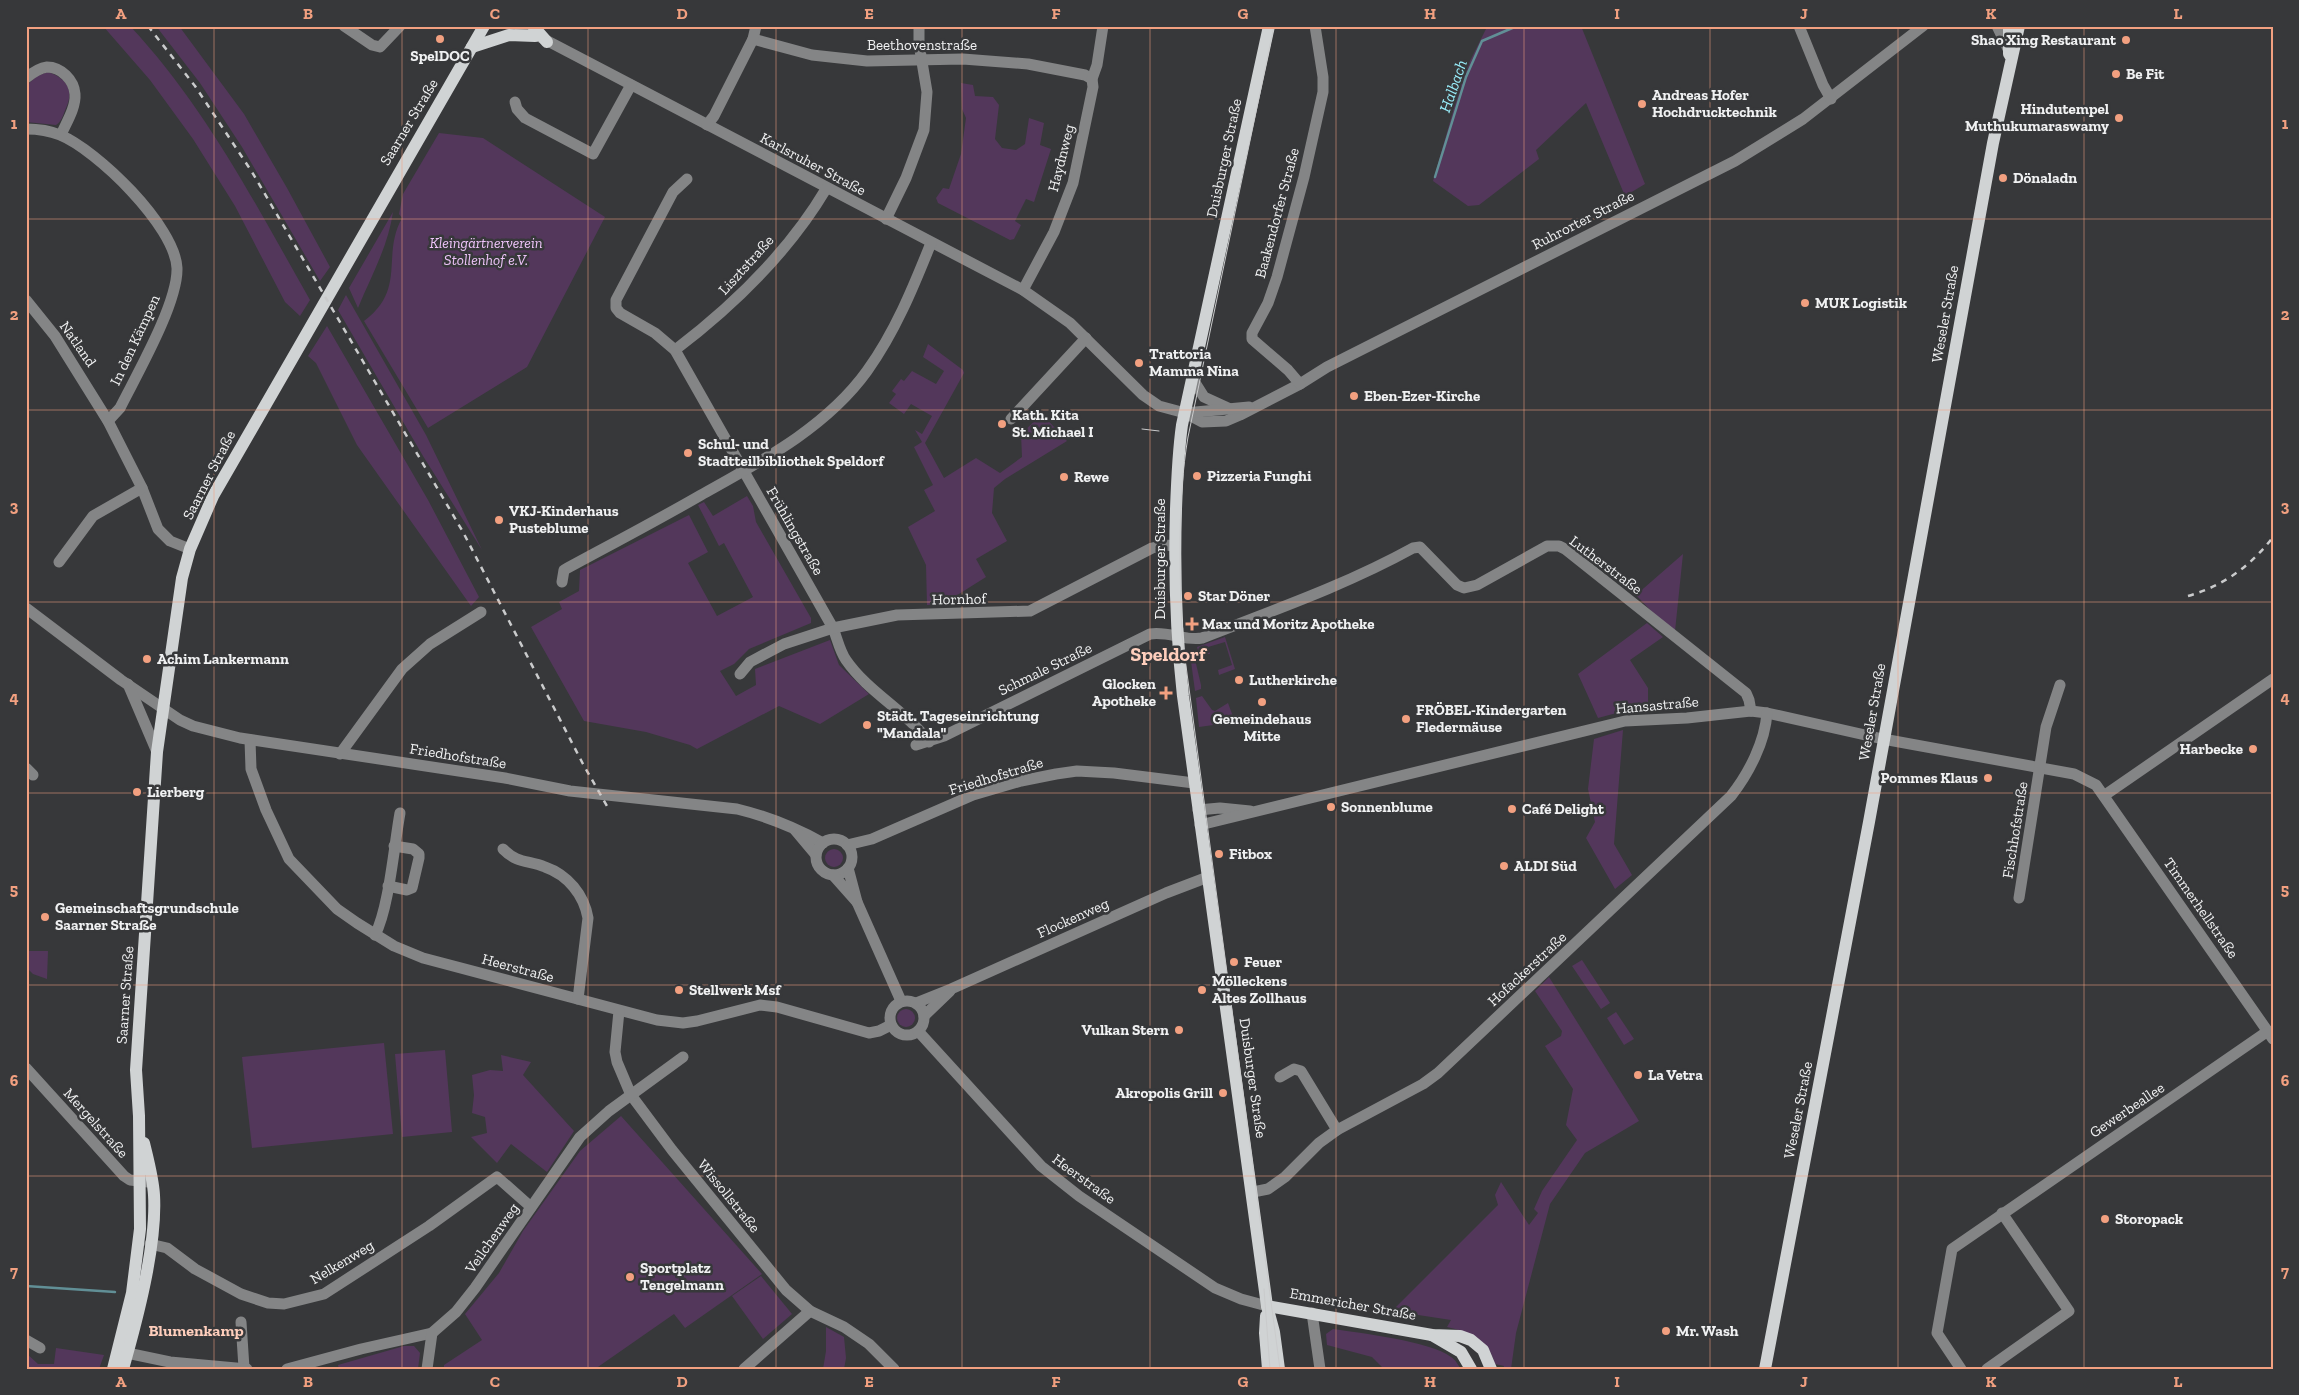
<svg xmlns="http://www.w3.org/2000/svg" width="2299" height="1395" font-family="'Zilla Slab',serif">
<style>
.green{fill:#53375b}
.lines{fill:none;stroke-linecap:round;stroke-linejoin:round}
.stream{stroke:#618f96;stroke-width:2.5}
.minor{stroke:#848586;stroke-width:11}
.major{stroke:#d0d3d4;stroke-width:12}
.tram{stroke:#cacbcc;stroke-width:1}
.rail{stroke:#cacbcc;stroke-width:2.5;stroke-dasharray:6 6;stroke-linecap:butt}
.grid{fill:none;stroke:#f2a080;stroke-width:1;stroke-opacity:0.55}
.poi-dot{fill:#f2a080;stroke:#37383a;stroke-width:2}
.labels{text-anchor:middle;dominant-baseline:central;stroke-width:5;stroke-linejoin:round;paint-order:stroke}
.poi-label{font-size:15px;font-weight:bold;fill:#f0f1f2;stroke:#37383a;text-anchor:start}
.street-label{font-size:15px;fill:#f0f1f2;stroke:#37383a}
.park-label{font-size:15px;font-style:italic;fill:#edc3f8;stroke:#37383a}
.water-label{font-size:16px;font-style:italic;fill:#99effc;stroke:#37383a}
.neighbourhood-label{font-size:16px;font-weight:bold;fill:#fecebc;stroke:#37383a}
.district-label{font-size:20px;font-weight:bold;fill:#fecebc;stroke:#37383a}
.neatline{fill:none;stroke:#f2a080;stroke-width:2}
.grid-label{font-size:16px;text-anchor:middle;font-weight:bold;fill:#f2a080}
</style>
<rect width="100%" height="100%" fill="#37383a"/>
<g class="green">
<path d="M103,26H130C205,106 256,205 310,300L300,316L285,302L235,206L193,139L150,80Z"/>
<polygon points="156,26 179,26 244,114 287,188 330,267 320,281 242,147 200,83"/>
<polygon points="1493,26 1581,26 1645,184 1625,196 1586,103 1536,150 1539,159 1479,205 1468,206 1433,181 1464,73 1486,29"/>
<path d="M48,72C66,78 75,90 66,108C63,115 62,121 56,125L26,122V86L37,76Z"/>
<polygon points="961,83 973,85 975,96 993,97 999,105 995,139 1002,148 1016,150 1025,144 1029,118 1044,123 1040,145 1051,149 1034,202 1026,199 1015,221 1021,225 1014,239 1010,240 938,203 936,198 943,188 949,189 961,154 966,118 962,109"/>
<path d="M439,133L483,138L605,217L527,367L428,428L364,321C407,289 381,256 402,218L399,214L403,194Z"/>
<path d="M393,212C388,247 371,276 358,308L349,288Z"/>
<polygon points="346,295 426,435 482,550 423,456 338,310"/>
<polygon points="327,326 428,500 479,597 471,606 357,445 316,363 308,356"/>
<polygon points="928,344 963,370 964,373 925,443 944,478 976,458 1000,473 1022,457 1021,434 1042,414 1067,441 1005,479 994,488 992,513 1007,541 976,559 986,577 943,604 927,605 926,565 908,527 935,511 924,490 933,485 914,447 922,442 915,430 922,434 932,416 911,404 904,414 889,403 896,394 892,391 901,379 904,381 912,371 936,384 944,371 923,357"/>
<polygon points="747,496 753,506 756,522 811,618 811,623 749,649 734,664 720,671 736,696 756,685 755,669 830,640 839,665 869,694 820,724 779,706 697,749 690,745 646,732 584,721 531,627 562,609 559,602 579,591 580,570 689,515 708,552 688,563 717,616 753,597 724,543 719,546 698,505 704,502 713,516"/>
<polygon points="1683,554 1675,631 1654,614 1636,595"/>
<polygon points="1647,623 1663,637 1630,660 1648,688 1648,709 1624,711 1598,718 1578,674"/>
<polygon points="1225,637 1235,669 1219,675 1218,670 1232,665 1225,642 1208,647 1210,654 1199,654 1197,647"/>
<polygon points="1193,651 1201,685 1201,689 1195,691 1190,654"/>
<polygon points="1202,696 1212,710 1215,711 1228,703 1235,722 1199,727 1196,698"/>
<polygon points="1623,730 1614,844 1632,875 1615,889 1586,838 1595,822 1588,789 1594,739"/>
<circle cx="834" cy="858" r="9"/>
<polygon points="26,951 48,951 47,979 33,974 26,967"/>
<polygon points="1582,960 1610,1003 1601,1009 1572,966"/>
<path d="M1549,977L1639,1121L1585,1153L1550,1204L1516,1333L1511,1369H1503L1504,1366L1495,1364C1489,1340 1469,1332 1447,1327L1451,1320L1392,1311L1498,1205L1495,1195L1501,1182L1529,1225L1538,1213L1534,1209L1542,1191L1577,1140L1566,1125L1573,1089L1545,1046L1561,1036L1562,1031L1535,991Z"/>
<circle cx="906" cy="1018" r="9"/>
<polygon points="1616,1012 1634,1039 1624,1045 1607,1018"/>
<polygon points="384,1043 393,1134 252,1148 242,1057"/>
<polygon points="445,1050 452,1132 402,1137 395,1054"/>
<polygon points="501,1055 531,1062 523,1075 574,1131 547,1172 511,1144 497,1163 471,1137 487,1133 485,1117 472,1113 474,1095 472,1075 490,1070 503,1071"/>
<polygon points="621,1116 762,1274 685,1328 674,1314 595,1369 444,1369 444,1365 482,1340 465,1314 499,1273 523,1231 580,1151"/>
<polygon points="761,1276 792,1314 763,1339 732,1296"/>
<polygon points="826,1327 844,1337 846,1358 844,1369 823,1369 826,1351"/>
<path d="M1333,1329C1360,1333 1430,1341 1451,1357C1455,1359 1458,1365 1461,1369H1384L1372,1357L1327,1345L1326,1334Z"/>
<polygon points="404,1346 414,1346 420,1353 418,1369 339,1369 338,1365"/>
<polygon points="56,1348 104,1355 99,1369 26,1369 26,1353 38,1364 54,1364"/>
</g>
<g class="lines">
<g class="stream">
<polyline points="1435,177 1466,77 1482,41 1517,26"/>
<polyline points="26,1286 115,1292"/>
</g>
<g class="minor">
<polyline points="344,26 372,45 380,47 400,26"/>
<polyline points="519,26 1023,290 1070,323 1143,395 1159,406 1185,413 1202,422 1226,421 1240,415 1300,384 1327,367 1735,161 1803,119 1923,26"/>
<polyline points="1799,26 1823,85 1831,99"/>
<polyline points="1997,26 2008,49"/>
<polyline points="753,39 812,55 867,61 963,59 1028,64 1085,75 1092,79"/>
<path d="M26,78C32,73 39,68 47,67C61,67 74,80 75,94C76,108 66,123 61,135"/>
<polyline points="515,102 517,109 525,118 593,154 631,85"/>
<polyline points="707,125 714,116 753,39 756,26"/>
<path d="M26,129C38,129 48,130 60,135C97,150 175,226 177,268C178,303 137,374 120,408L108,421"/>
<path d="M687,179L673,192L616,300V308L620,313L655,333L675,350L833,628C837,638 840,652 846,660C868,692 906,711 929,742"/>
<polyline points="886,219 906,178 924,130 927,92 919,44 919,26"/>
<polyline points="1023,290 1054,232 1073,183 1093,87 1092,79 1097,65 1103,26"/>
<polyline points="26,300 55,336 108,421 142,488 158,529 170,541 190,549"/>
<path d="M675,350C734,305 788,253 826,189"/>
<polyline points="1192,378 1204,397 1228,408"/>
<polyline points="1300,384 1288,370 1252,339 1252,333 1268,303 1277,277 1304,177 1323,92 1323,77 1315,26"/>
<polyline points="1185,413 1249,407"/>
<polyline points="1011,419 1086,338"/>
<polyline points="59,562 93,516 142,488"/>
<path d="M562,582L564,570C610,545 656,521 701,495C760,462 826,428 867,371C895,332 913,288 931,243"/>
<path d="M26,608L121,680L180,720L193,726L240,738L505,778L570,791L737,809C766,816 796,828 823,843"/>
<polyline points="740,674 750,662 784,644 833,628 897,615 1030,611 1152,548 1165,545 1175,546"/>
<polyline points="128,684 157,752"/>
<polyline points="250,740 251,769 266,810 289,859 337,909 357,923 394,946 423,958 657,1020 683,1023 697,1021 760,1005 777,1007 869,1033 879,1031 891,1025"/>
<path d="M916,745L944,736L1150,634C1169,631 1184,641 1202,638C1274,610 1346,585 1413,548L1420,547L1457,585L1464,588L1477,585L1547,546H1559L1565,549L1746,693L1749,700L1751,711"/>
<polyline points="340,754 402,669 430,644 481,612"/>
<polyline points="26,768 33,775"/>
<polyline points="2105,795 2273,679"/>
<polyline points="1198,810 1220,808 1250,811"/>
<polyline points="1200,825 1625,721 1687,718 1751,711 1767,713 1883,739 2074,774 2096,785 2273,1039"/>
<polyline points="795,830 816,855"/>
<circle cx="834" cy="857" r="18"/>
<polyline points="847,845 872,839 973,795 1021,781 1056,774 1077,771 1114,773 1194,783"/>
<path d="M503,849C518,864 528,860 545,867C568,875 584,895 588,918L578,999"/>
<polyline points="848,868 857,902 901,1001"/>
<polyline points="833,875 857,902"/>
<polyline points="388,886 407,890 412,888 419,858 419,854 413,849 394,846"/>
<polyline points="2019,898 2046,727 2060,685"/>
<path d="M375,935C389,908 394,846 400,813"/>
<circle cx="907" cy="1018" r="17"/>
<polyline points="916,1003 951,989 1166,893 1208,877"/>
<polyline points="619,1011 615,1052 617,1062 631,1095 672,1150 786,1290 810,1311 844,1327 869,1344 894,1369"/>
<polyline points="924,1016 950,991"/>
<polyline points="918,1031 1041,1166 1079,1196 1215,1288 1241,1299 1267,1306"/>
<polyline points="26,1068 124,1176 130,1180 148,1182"/>
<polyline points="1280,1077 1294,1069 1301,1071 1337,1130"/>
<path d="M1253,1192L1268,1189L1285,1177L1319,1143L1337,1130L1423,1084L1438,1073L1731,796C1749,773 1765,742 1767,713"/>
<polyline points="150,1244 167,1248 195,1269 241,1294 268,1303 284,1304 324,1294 429,1226 497,1177 531,1207"/>
<polyline points="1312,1313 1320,1369"/>
<polyline points="241,1322 244,1368"/>
<polyline points="26,1340 40,1348"/>
<polyline points="127,1353 170,1362 247,1369"/>
<polyline points="287,1369 361,1349 432,1333 456,1312 475,1288 580,1137 609,1111 683,1057"/>
<polyline points="427,1369 432,1333"/>
<polyline points="744,1369 810,1311"/>
<polyline points="1961,1369 1937,1333 1952,1249 2268,1031"/>
<polyline points="1987,1369 2069,1311 2002,1213"/>
</g>
<g class="major">
<polyline points="533,26 547,42"/>
<path d="M1269,26L1182,425C1178,453 1177,481 1176,509C1174,572 1176,633 1183,696L1267,1306L1274,1332L1279,1369"/>
<polyline points="472,47 509,35 535,36"/>
<polyline points="2009,54 2009,26"/>
<polyline points="1267,1306 1432,1335 1460,1336 1471,1340 1483,1350 1491,1369"/>
<polyline points="1266,1316 1265,1333 1268,1369"/>
<polyline points="1432,1335 1461,1352 1471,1369"/>
<polyline points="113,1369 132,1293 140,1229 139,1116 136,1070 157,752 182,578 190,549 213,496 484,26"/>
<path d="M123,1369C137,1320 157,1245 154,1195C153,1178 148,1160 144,1143"/>
<polyline points="1765,1369 1869,822 1993,143 2019,26"/>
</g>
<g class="tram">
<path d="M1274,26L1188,437C1177,501 1180,572 1182,636L1280,1369"/>
<polyline points="1142,429 1159,431"/>
<polyline points="1264,1289 1270,1369"/>
</g>
<g class="rail">
<polyline points="148,26 195,86 252,172 463,532 583,764 607,806"/>
<path d="M2188,596C2223,586 2251,566 2273,537"/>
</g>
</g>
<path class="grid" d="M214,26V1369M402,26V1369M588,26V1369M776,26V1369M962,26V1369M1150,26V1369M1336,26V1369M1524,26V1369M1710,26V1369M1898,26V1369M2084,26V1369M26,219H2273M26,410H2273M26,602H2273M26,793H2273M26,985H2273M26,1176H2273"/>
<g class="poi-dot">
<circle cx="440" cy="39" r="5"/>
<circle cx="2126" cy="40" r="5"/>
<circle cx="2116" cy="74" r="5"/>
<circle cx="1642" cy="104" r="5"/>
<circle cx="2119" cy="118" r="5"/>
<circle cx="2003" cy="178" r="5"/>
<circle cx="1805" cy="303" r="5"/>
<circle cx="1139" cy="363" r="5"/>
<circle cx="1354" cy="396" r="5"/>
<circle cx="1002" cy="424" r="5"/>
<circle cx="688" cy="453" r="5"/>
<circle cx="1197" cy="476" r="5"/>
<circle cx="1064" cy="477" r="5"/>
<circle cx="499" cy="520" r="5"/>
<circle cx="1188" cy="596" r="5"/>
<path d="M1189.5 616.5h5v5h5v5h-5v5h-5v-5h-5v-5h5z"/>
<circle cx="147" cy="659" r="5"/>
<circle cx="1239" cy="680" r="5"/>
<path d="M1163.5 685.5h5v5h5v5h-5v5h-5v-5h-5v-5h5z"/>
<circle cx="1262" cy="702" r="5"/>
<circle cx="1406" cy="719" r="5"/>
<circle cx="867" cy="725" r="5"/>
<circle cx="2253" cy="749" r="5"/>
<circle cx="1988" cy="778" r="5"/>
<circle cx="137" cy="792" r="5"/>
<circle cx="1331" cy="807" r="5"/>
<circle cx="1512" cy="809" r="5"/>
<circle cx="1219" cy="854" r="5"/>
<circle cx="1504" cy="866" r="5"/>
<circle cx="45" cy="917" r="5"/>
<circle cx="1234" cy="962" r="5"/>
<circle cx="679" cy="990" r="5"/>
<circle cx="1202" cy="990" r="5"/>
<circle cx="1179" cy="1030" r="5"/>
<circle cx="1638" cy="1075" r="5"/>
<circle cx="1223" cy="1093" r="5"/>
<circle cx="2105" cy="1219" r="5"/>
<circle cx="630" cy="1277" r="5"/>
<circle cx="1666" cy="1331" r="5"/>
</g>
<g class="labels">
<g class="poi-label">
<text x="2116" y="40" text-anchor="end">Shao Xing Restaurant</text>
<text x="440" y="56" text-anchor="middle">SpelDOC</text>
<text x="2126" y="74">Be Fit</text>
<text x="1652" y="95">Andreas Hofer<tspan x="1652" dy="17">Hochdrucktechnik</tspan></text>
<text x="2109" y="109" text-anchor="end">Hindutempel<tspan x="2109" dy="17">Muthukumaraswamy</tspan></text>
<text x="2013" y="178">Dönaladn</text>
<text x="1815" y="303">MUK Logistik</text>
<text x="1149" y="354">Trattoria<tspan x="1149" dy="17">Mamma Nina</tspan></text>
<text x="1364" y="396">Eben-Ezer-Kirche</text>
<text x="1012" y="415">Kath. Kita<tspan x="1012" dy="17">St. Michael I</tspan></text>
<text x="698" y="444">Schul- und<tspan x="698" dy="17">Stadtteilbibliothek Speldorf</tspan></text>
<text x="1207" y="476">Pizzeria Funghi</text>
<text x="1074" y="477">Rewe</text>
<text x="509" y="511">VKJ-Kinderhaus<tspan x="509" dy="17">Pusteblume</tspan></text>
<text x="1198" y="596">Star Döner</text>
<text x="1202" y="624">Max und Moritz Apotheke</text>
<text x="157" y="659">Achim Lankermann</text>
<text x="1249" y="680">Lutherkirche</text>
<text x="1156" y="684" text-anchor="end">Glocken<tspan x="1156" dy="17">Apotheke</tspan></text>
<text x="1416" y="710">FRÖBEL-Kindergarten<tspan x="1416" dy="17">Fledermäuse</tspan></text>
<text x="877" y="716">Städt. Tageseinrichtung<tspan x="877" dy="17">"Mandala"</tspan></text>
<text x="1262" y="719" text-anchor="middle">Gemeindehaus<tspan x="1262" dy="17">Mitte</tspan></text>
<text x="2243" y="749" text-anchor="end">Harbecke</text>
<text x="1978" y="778" text-anchor="end">Pommes Klaus</text>
<text x="147" y="792">Lierberg</text>
<text x="1341" y="807">Sonnenblume</text>
<text x="1522" y="809">Café Delight</text>
<text x="1229" y="854">Fitbox</text>
<text x="1514" y="866">ALDI Süd</text>
<text x="55" y="908">Gemeinschaftsgrundschule<tspan x="55" dy="17">Saarner Straße</tspan></text>
<text x="1244" y="962">Feuer</text>
<text x="1212" y="981">Mölleckens<tspan x="1212" dy="17">Altes Zollhaus</tspan></text>
<text x="689" y="990">Stellwerk Msf</text>
<text x="1169" y="1030" text-anchor="end">Vulkan Stern</text>
<text x="1648" y="1075">La Vetra</text>
<text x="1213" y="1093" text-anchor="end">Akropolis Grill</text>
<text x="2115" y="1219">Storopack</text>
<text x="640" y="1268">Sportplatz<tspan x="640" dy="17">Tengelmann</tspan></text>
<text x="1676" y="1331">Mr. Wash</text>
</g>
<g class="street-label">
<text x="922" y="45">Beethovenstraße</text>
<text transform="translate(409 122) rotate(-59)">Saarner Straße</text>
<text transform="translate(1061 158) rotate(-76)">Haydnweg</text>
<text transform="translate(1224 158) rotate(-78)">Duisburger Straße</text>
<text transform="translate(813 164) rotate(28)">Karlsruher Straße</text>
<text transform="translate(1277 213) rotate(-75)">Baakendorfer Straße</text>
<text transform="translate(1583 220) rotate(-27)">Ruhrorter Straße</text>
<text transform="translate(746 265) rotate(-48)">Lisztstraße</text>
<text transform="translate(1945 314) rotate(-80)">Weseler Straße</text>
<text transform="translate(135 340) rotate(-65)">In den Kämpen</text>
<text transform="translate(78 344) rotate(55)">Natland</text>
<text transform="translate(209 475) rotate(-63)">Saarner Straße</text>
<text transform="translate(795 531) rotate(60)">Frühlingstraße</text>
<text transform="translate(1160 559) rotate(-90)">Duisburger Straße</text>
<text transform="translate(1606 565) rotate(37)">Lutherstraße</text>
<text transform="translate(959 599) rotate(-1)">Hornhof</text>
<text transform="translate(1045 669) rotate(-26)">Schmale Straße</text>
<text transform="translate(1657 705) rotate(-5)">Hansastraße</text>
<text transform="translate(1872 712) rotate(-80)">Weseler Straße</text>
<text transform="translate(458 756) rotate(9)">Friedhofstraße</text>
<text transform="translate(996 776) rotate(-17)">Friedhofstraße</text>
<text transform="translate(2015 830) rotate(-81)">Fischhofstraße</text>
<text transform="translate(2201 908) rotate(55)">Timmerhellstraße</text>
<text transform="translate(1073 918) rotate(-24)">Flockenweg</text>
<text transform="translate(518 968) rotate(15)">Heerstraße</text>
<text transform="translate(1527 969) rotate(-43)">Hofackerstraße</text>
<text transform="translate(125 995) rotate(-86)">Saarner Straße</text>
<text transform="translate(1253 1078) rotate(82)">Duisburger Straße</text>
<text transform="translate(1798 1110) rotate(-79)">Weseler Straße</text>
<text transform="translate(2127 1110) rotate(-34)">Gewerbeallee</text>
<text transform="translate(96 1123) rotate(48)">Mergelstraße</text>
<text transform="translate(1084 1179) rotate(36)">Heerstraße</text>
<text transform="translate(729 1196) rotate(51)">Wissollstraße</text>
<text transform="translate(492 1238) rotate(-55)">Veilchenweg</text>
<text transform="translate(342 1262) rotate(-31)">Nelkenweg</text>
<text transform="translate(1353 1304) rotate(10)">Emmericher Straße</text>
</g>
<g class="park-label">
<text x="486" y="243">Kleingärtnerverein<tspan x="486" dy="17">Stollenhof e.V.</tspan></text>
</g>
<g class="water-label">
<text transform="translate(1453 86) rotate(-71)">Halbach</text>
</g>
<g class="neighbourhood-label">
<text x="196" y="1330">Blumenkamp</text>
</g>
<g class="district-label">
<text x="1168" y="654">Speldorf</text>
</g>
</g>
<rect width="2299" height="1395" fill="none" stroke="#37383a" stroke-width="55"/>
<rect x="28" y="28" width="2244" height="1340" class="neatline"/>
<g class="grid-label">
<text x="121" y="19">A</text>
<text x="308" y="19">B</text>
<text x="495" y="19">C</text>
<text x="682" y="19">D</text>
<text x="869" y="19">E</text>
<text x="1056" y="19">F</text>
<text x="1243" y="19">G</text>
<text x="1430" y="19">H</text>
<text x="1617" y="19">I</text>
<text x="1804" y="19">J</text>
<text x="1991" y="19">K</text>
<text x="2178" y="19">L</text>
<text x="14" y="129">1</text>
<text x="2285" y="129">1</text>
<text x="14" y="320">2</text>
<text x="2285" y="320">2</text>
<text x="14" y="512">3</text>
<text x="2285" y="512">3</text>
<text x="14" y="703">4</text>
<text x="2285" y="703">4</text>
<text x="14" y="895">5</text>
<text x="2285" y="895">5</text>
<text x="14" y="1086">6</text>
<text x="2285" y="1086">6</text>
<text x="14" y="1277">7</text>
<text x="2285" y="1277">7</text>
<text x="121" y="1387">A</text>
<text x="308" y="1387">B</text>
<text x="495" y="1387">C</text>
<text x="682" y="1387">D</text>
<text x="869" y="1387">E</text>
<text x="1056" y="1387">F</text>
<text x="1243" y="1387">G</text>
<text x="1430" y="1387">H</text>
<text x="1617" y="1387">I</text>
<text x="1804" y="1387">J</text>
<text x="1991" y="1387">K</text>
<text x="2178" y="1387">L</text>
</g>
</svg>
